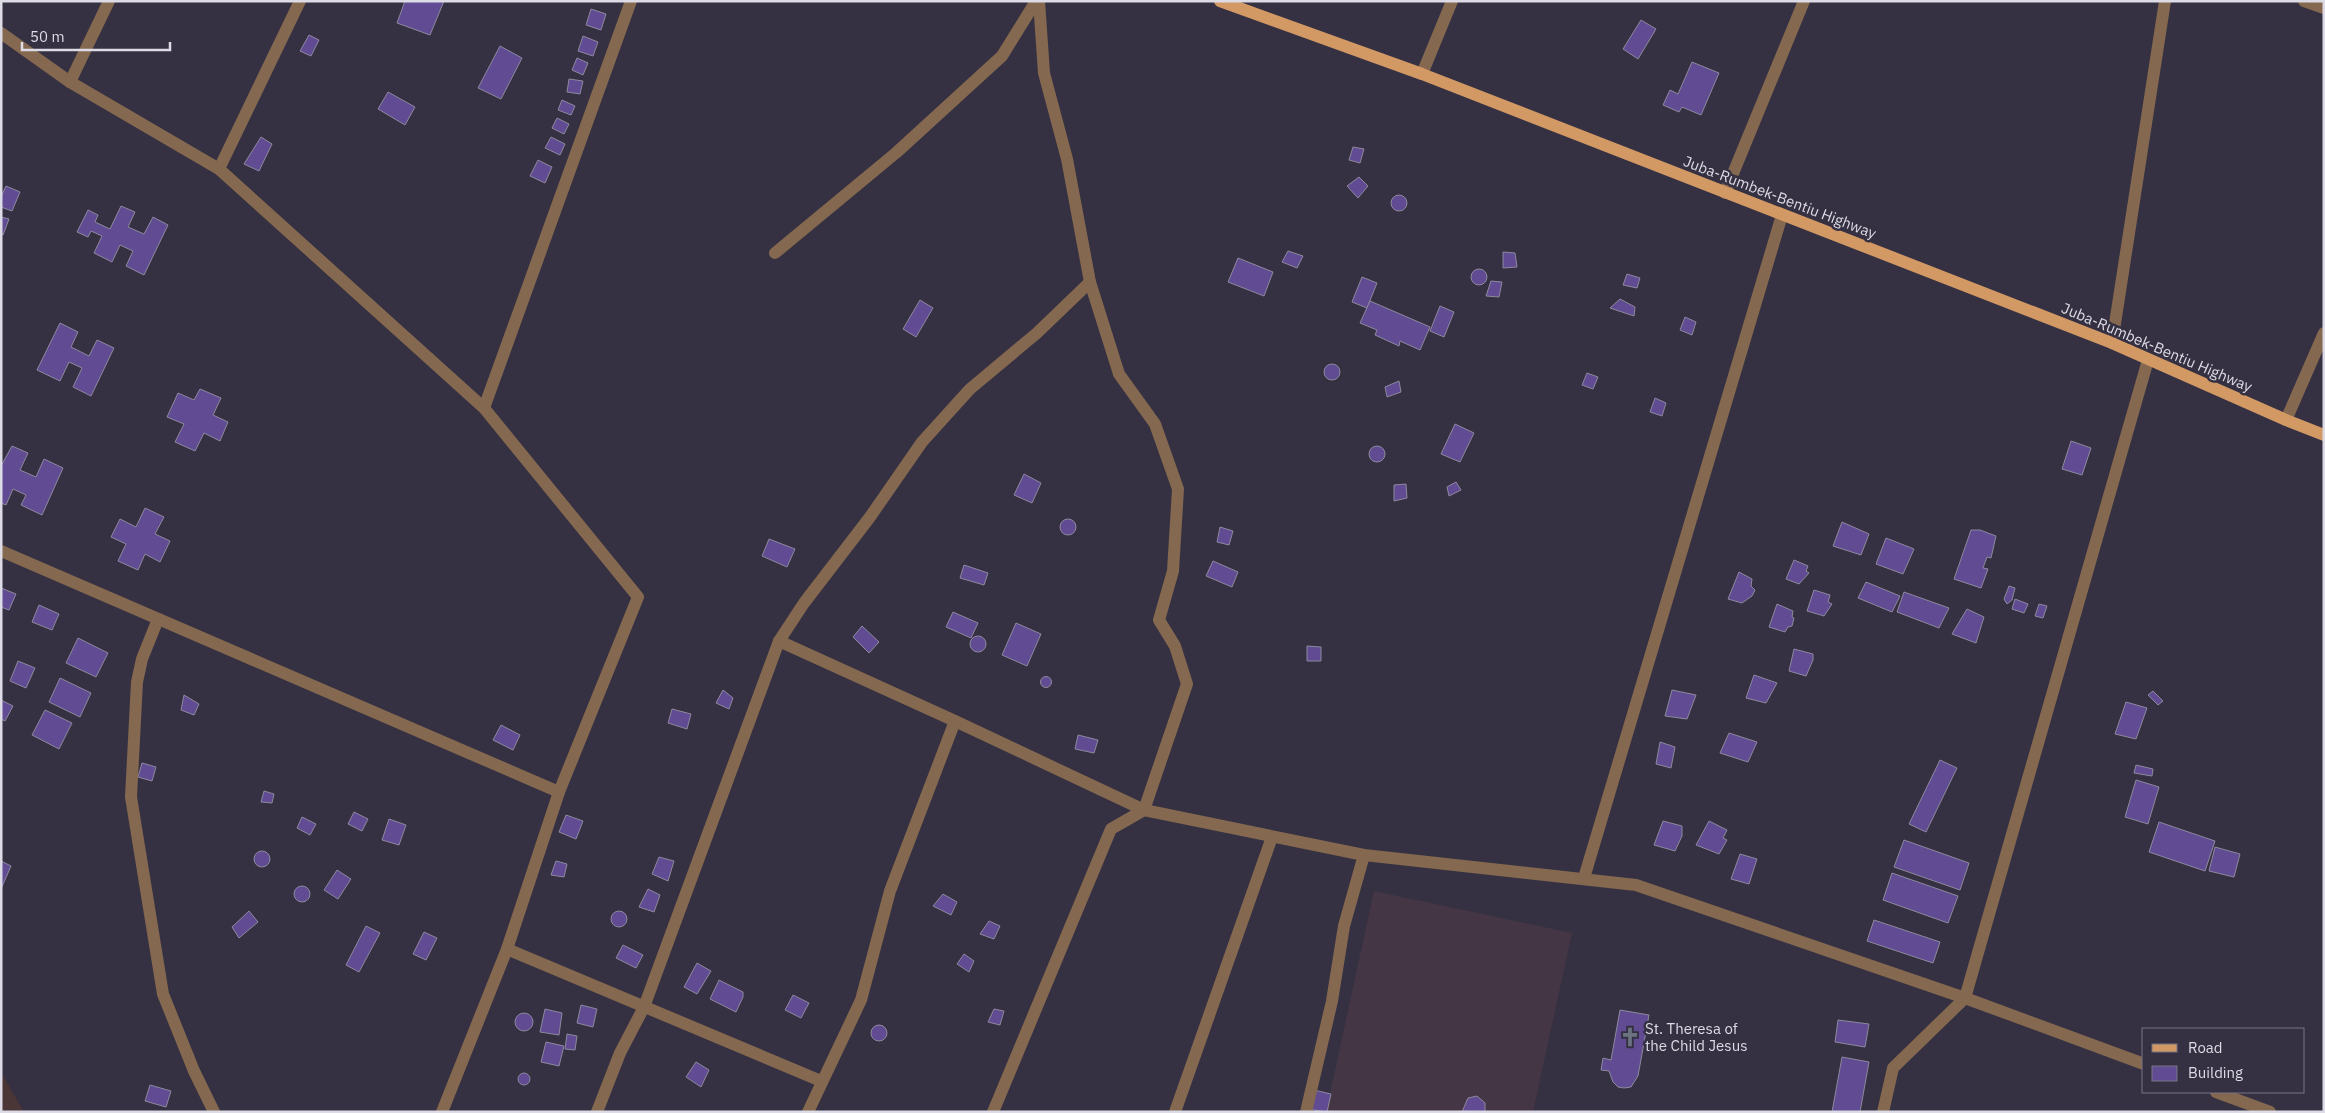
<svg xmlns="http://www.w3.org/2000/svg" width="2325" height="1113" font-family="'IBM Plex Sans',sans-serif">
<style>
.education{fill:#443644}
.medical{fill:#4a3537}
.building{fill:#614c94;stroke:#8d899d}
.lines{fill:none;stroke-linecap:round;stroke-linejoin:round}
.minor{stroke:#84684f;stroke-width:12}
.major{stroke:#d39965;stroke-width:12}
.labels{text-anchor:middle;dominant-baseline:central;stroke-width:5;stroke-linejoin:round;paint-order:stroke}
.street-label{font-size:15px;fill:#dddbe6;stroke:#353142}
.poi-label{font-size:15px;fill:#dddbe6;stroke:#353142;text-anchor:start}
</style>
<rect width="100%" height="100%" fill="#353142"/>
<polygon class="education" points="1374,891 1572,933 1533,1112 1326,1112"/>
<polygon class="medical" points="1,1072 24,1112 1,1112"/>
<g class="building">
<polygon points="405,1 444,1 430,35 397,23"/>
<polygon points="591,9 606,14 601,30 586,25"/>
<polygon points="1641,20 1656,29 1638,59 1623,49"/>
<polygon points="309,35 319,40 311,56 300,51"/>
<polygon points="583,36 598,42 593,56 578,51"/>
<polygon points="500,46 522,58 501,99 478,88"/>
<polygon points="577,58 588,63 583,75 572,70"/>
<polygon points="1692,62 1719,73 1701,115 1682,107 1679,112 1663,105 1670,90 1678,94"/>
<polygon points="569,79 583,81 580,94 567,92"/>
<polygon points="388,92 415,107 405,125 378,109"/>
<polygon points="562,100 575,106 571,115 558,110"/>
<polygon points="557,118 569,124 564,134 552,128"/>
<polygon points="261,137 272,144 259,171 244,164"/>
<polygon points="551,137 565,144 560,155 545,148"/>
<polygon points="1353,147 1364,149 1360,163 1349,160"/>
<polygon points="538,160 552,167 545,183 530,176"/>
<polygon points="1359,177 1368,186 1358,198 1347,186"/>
<polygon points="6,186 20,192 12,211 1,207 1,197"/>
<circle cx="1399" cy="203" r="8"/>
<polygon points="121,206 135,212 128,227 144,234 153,217 168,225 144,275 126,266 133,251 120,245 112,262 94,253 102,236 91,231 88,237 77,232 88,210 98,215 95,222 110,229"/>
<polygon points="1,217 9,219 3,235 1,234"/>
<polygon points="1288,251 1303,256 1297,268 1282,262"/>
<polygon points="1503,252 1515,253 1517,267 1503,268"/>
<polygon points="1238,258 1273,272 1264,296 1228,282"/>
<circle cx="1479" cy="277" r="8"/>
<polygon points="1627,274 1640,278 1637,288 1623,285"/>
<polygon points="1362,277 1377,283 1367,308 1352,302"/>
<polygon points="1491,281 1502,282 1499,297 1486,296"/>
<polygon points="1620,299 1635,307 1634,316 1610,308"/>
<polygon points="920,300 933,308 916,337 903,329"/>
<polygon points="1370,301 1430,327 1420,350 1400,341 1399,346 1375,335 1377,330 1360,323"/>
<polygon points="1440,306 1454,312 1444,337 1430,331"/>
<polygon points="1685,317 1696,322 1692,335 1680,330"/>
<polygon points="60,323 78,332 71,347 89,356 97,340 114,348 91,396 73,387 82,368 69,362 60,381 37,370"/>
<circle cx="1332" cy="372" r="8"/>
<polygon points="1587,373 1598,377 1593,389 1582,385"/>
<polygon points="1399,381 1401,392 1387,397 1385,387"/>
<polygon points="200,389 221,398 213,415 228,422 220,441 204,433 195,451 175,442 184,424 167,417 178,393 194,400"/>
<polygon points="1655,398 1666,403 1662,416 1650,412"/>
<polygon points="1455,424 1474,433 1460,462 1441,454"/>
<polygon points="2071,441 2091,448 2082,475 2062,469"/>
<polygon points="12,446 28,453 20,470 36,477 44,459 63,468 42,515 21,505 26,495 13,489 6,505 1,503 1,466"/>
<circle cx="1377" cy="454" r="8"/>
<polygon points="1024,474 1041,483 1032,503 1014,495"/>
<polygon points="1456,482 1461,490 1449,496 1447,487"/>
<polygon points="1406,484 1407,498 1394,501 1394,485"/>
<polygon points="145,508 164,517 155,534 170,541 160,562 145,554 138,570 118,561 126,544 111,537 120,519 136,527"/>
<circle cx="1068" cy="527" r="8"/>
<polygon points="1842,522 1869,534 1861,555 1833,546"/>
<polygon points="1220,527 1233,531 1229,545 1217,542"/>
<polygon points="1971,530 1980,530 1996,536 1991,558 1987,557 1983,568 1988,569 1981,588 1954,579"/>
<polygon points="1886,538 1914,549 1903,574 1876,564"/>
<polygon points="769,539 795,549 787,567 762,556"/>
<polygon points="1794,560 1808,566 1806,571 1809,573 1799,584 1786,579"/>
<polygon points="1213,561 1238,572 1232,587 1206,576"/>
<polygon points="964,565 988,573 984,585 960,578"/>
<polygon points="1739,572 1752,579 1751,586 1755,590 1752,596 1742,603 1728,599"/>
<polygon points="1866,582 1900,596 1892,612 1858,598"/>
<polygon points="2009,586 2015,588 2012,600 2007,604 2004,599"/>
<polygon points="1,588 16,594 9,610 1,607"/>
<polygon points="1814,590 1830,595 1828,602 1832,604 1824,616 1807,611"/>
<polygon points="1904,592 1949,608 1939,628 1897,612"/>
<polygon points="2015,599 2028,604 2024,613 2012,609"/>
<polygon points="1777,604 1793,611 1792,617 1794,618 1792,626 1788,627 1785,632 1769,627"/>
<polygon points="2039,604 2047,606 2043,618 2035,616"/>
<polygon points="39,605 59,614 52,630 32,622"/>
<polygon points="1967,609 1984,617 1976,643 1952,634"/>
<polygon points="953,612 978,623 971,638 946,627"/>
<polygon points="1016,623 1041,634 1027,666 1002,655"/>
<polygon points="862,626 879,642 869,653 853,637"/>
<circle cx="978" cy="644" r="8"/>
<polygon points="78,638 108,653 96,677 66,663"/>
<polygon points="1307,646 1321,647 1321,661 1307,661"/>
<polygon points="1794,649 1813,654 1813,660 1806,676 1789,671"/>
<polygon points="18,661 35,668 26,688 10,681"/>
<polygon points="1754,675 1777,683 1766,703 1746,698"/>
<circle cx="1046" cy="682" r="5.5"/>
<polygon points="60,678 91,693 80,717 49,702"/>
<polygon points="723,690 733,698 729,709 716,703"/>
<polygon points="1672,690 1696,695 1687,719 1665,716"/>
<polygon points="2153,691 2163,701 2158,705 2148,695"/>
<polygon points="184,695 199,704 194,715 181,710"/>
<polygon points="1,700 13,706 5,721 1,719"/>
<polygon points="2126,702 2147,708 2136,739 2115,734"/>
<polygon points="672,709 691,714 687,729 668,723"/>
<polygon points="45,710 72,723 59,749 32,735"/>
<polygon points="501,725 520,735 513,750 493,740"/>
<polygon points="1729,733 1757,742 1748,762 1720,753"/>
<polygon points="1078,735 1098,740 1094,753 1075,749"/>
<polygon points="1660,742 1675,747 1671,768 1656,764"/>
<polygon points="1940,760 1957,768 1926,832 1909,824"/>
<polygon points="142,763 156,767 152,781 138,777"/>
<polygon points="2136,765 2153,769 2152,776 2134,773"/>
<polygon points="2136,780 2159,787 2148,824 2125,817"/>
<polygon points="264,791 274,794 272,803 261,802"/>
<polygon points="354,812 368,819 362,831 348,824"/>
<polygon points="566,815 583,821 576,839 559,832"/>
<polygon points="302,817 316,824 310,835 297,828"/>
<polygon points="389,819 406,825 399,845 382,840"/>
<polygon points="1663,821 1682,826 1682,836 1675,851 1654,845"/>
<polygon points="1709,821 1727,830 1723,838 1727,840 1719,854 1696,845"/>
<polygon points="2159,822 2215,841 2205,871 2149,852"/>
<polygon points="1904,840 1969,863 1960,890 1894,867"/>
<polygon points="2215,847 2240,854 2234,877 2209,871"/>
<circle cx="262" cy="859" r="8"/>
<polygon points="1740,854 1757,859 1749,884 1731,879"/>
<polygon points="659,857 674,861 668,881 652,874"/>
<polygon points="1,861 11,866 1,889"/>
<polygon points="556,861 567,864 564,877 551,875"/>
<polygon points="337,870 351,879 338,899 324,890"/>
<polygon points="1892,873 1958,896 1948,923 1883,900"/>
<circle cx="302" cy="894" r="8"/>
<polygon points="648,889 660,895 654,912 639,907"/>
<polygon points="943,894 957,902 951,915 933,906"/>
<polygon points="249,911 258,922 239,938 232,927"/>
<circle cx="619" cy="919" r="8"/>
<polygon points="1874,920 1940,942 1933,963 1867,941"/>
<polygon points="989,921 1000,926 994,939 980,934"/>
<polygon points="366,926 380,933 359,972 346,965"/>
<polygon points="424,932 437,938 426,960 413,954"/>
<polygon points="623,945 643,955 636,968 616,958"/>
<polygon points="964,954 974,961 969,972 957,964"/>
<polygon points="697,963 711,971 697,994 684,987"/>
<polygon points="719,980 743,992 743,997 736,1012 710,999"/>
<polygon points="793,995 809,1003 801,1018 785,1010"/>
<polygon points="581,1005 597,1009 593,1027 577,1023"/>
<polygon points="545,1009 562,1013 559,1035 540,1032"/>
<polygon points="994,1009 1004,1011 1000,1025 988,1022"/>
<polygon points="1620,1010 1649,1015 1638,1076 1631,1087 1624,1088 1618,1087 1613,1082 1609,1071 1601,1070 1603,1058 1611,1060"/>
<circle cx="524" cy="1022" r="9"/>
<polygon points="1838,1020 1869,1024 1865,1047 1835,1042"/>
<circle cx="879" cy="1033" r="8"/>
<polygon points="567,1034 577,1036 575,1050 565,1049"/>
<polygon points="546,1042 564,1046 559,1066 541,1062"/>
<polygon points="1842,1057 1869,1062 1860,1112 1832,1112"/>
<polygon points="696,1062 709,1070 701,1087 686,1077"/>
<circle cx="524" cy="1079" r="6"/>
<polygon points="150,1085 171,1091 166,1107 145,1101"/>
<polygon points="1314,1090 1331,1094 1327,1112 1307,1109"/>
<polygon points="1477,1096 1485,1103 1485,1112 1462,1112 1468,1098"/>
</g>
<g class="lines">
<g class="minor">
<polyline points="2304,1 2324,8"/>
<polyline points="1,33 70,82 219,169 484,408 638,597 559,792 507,949 442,1112"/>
<polyline points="1422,74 1452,1"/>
<polyline points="70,82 109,1"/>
<polyline points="219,169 300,1"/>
<polyline points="1725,193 1804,1"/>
<polyline points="775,253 897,152 1002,56 1036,1"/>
<polyline points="2112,343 2165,1"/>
<polyline points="484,408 631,1"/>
<polyline points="2286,420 2324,333"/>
<polyline points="1,551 559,792"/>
<polyline points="158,619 142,659 137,682 131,797 163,994 194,1071 214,1112"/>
<polyline points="779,641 955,721 1144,810 1364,855 1636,885 1965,998 2144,1064"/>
<polyline points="1584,878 1782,215"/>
<polyline points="507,949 821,1081"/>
<polyline points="2216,1092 2270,1112"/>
<polyline points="597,1112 620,1053 644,1007 779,641 804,603 870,517 922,442 970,389 1037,333 1090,282"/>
<polyline points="808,1112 861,1000 890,891 955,721"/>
<polyline points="993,1112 1111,829 1144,810 1187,684 1175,646 1159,620 1173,571 1178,489 1155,424 1119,374 1090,282 1067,159 1044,73 1039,1"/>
<polyline points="1175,1112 1272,837"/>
<polyline points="1306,1112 1332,1001 1344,926 1364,855"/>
<polyline points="1883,1112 1893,1068 1965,998 2148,360"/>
</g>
<polyline class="major" points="1220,1 1422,74 2112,343 2286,420 2324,435"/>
</g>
<defs>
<symbol id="church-bare" viewBox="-9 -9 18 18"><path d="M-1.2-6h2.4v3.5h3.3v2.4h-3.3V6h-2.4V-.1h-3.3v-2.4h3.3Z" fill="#6b7280" stroke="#353142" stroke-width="2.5" paint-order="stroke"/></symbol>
</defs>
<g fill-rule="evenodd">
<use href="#church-bare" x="1616" y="1023" width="28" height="28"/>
</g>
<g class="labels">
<g class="street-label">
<text transform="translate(1780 197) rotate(21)">Juba-Rumbek-Bentiu Highway</text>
<text transform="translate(2157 347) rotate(23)">Juba-Rumbek-Bentiu Highway</text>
</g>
<g class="poi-label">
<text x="1645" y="1028">St. Theresa of<tspan x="1645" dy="17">the Child Jesus</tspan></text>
</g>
</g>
<rect width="2325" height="1113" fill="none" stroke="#dddbe6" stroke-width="5"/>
<rect x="2142" y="1028" width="162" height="65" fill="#353142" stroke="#787584"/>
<rect x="2152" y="1044" width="25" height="8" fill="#d39965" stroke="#787584"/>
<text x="2188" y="1053" font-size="15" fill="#dddbe6">Road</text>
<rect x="2152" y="1066" width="25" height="15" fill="#614c94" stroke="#787584"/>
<text x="2188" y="1078" font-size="15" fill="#dddbe6">Building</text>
<path d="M22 42v8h148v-8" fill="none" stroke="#dddbe6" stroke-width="2.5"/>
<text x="30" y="42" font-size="15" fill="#dddbe6" stroke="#353142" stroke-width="4" paint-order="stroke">50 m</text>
</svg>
